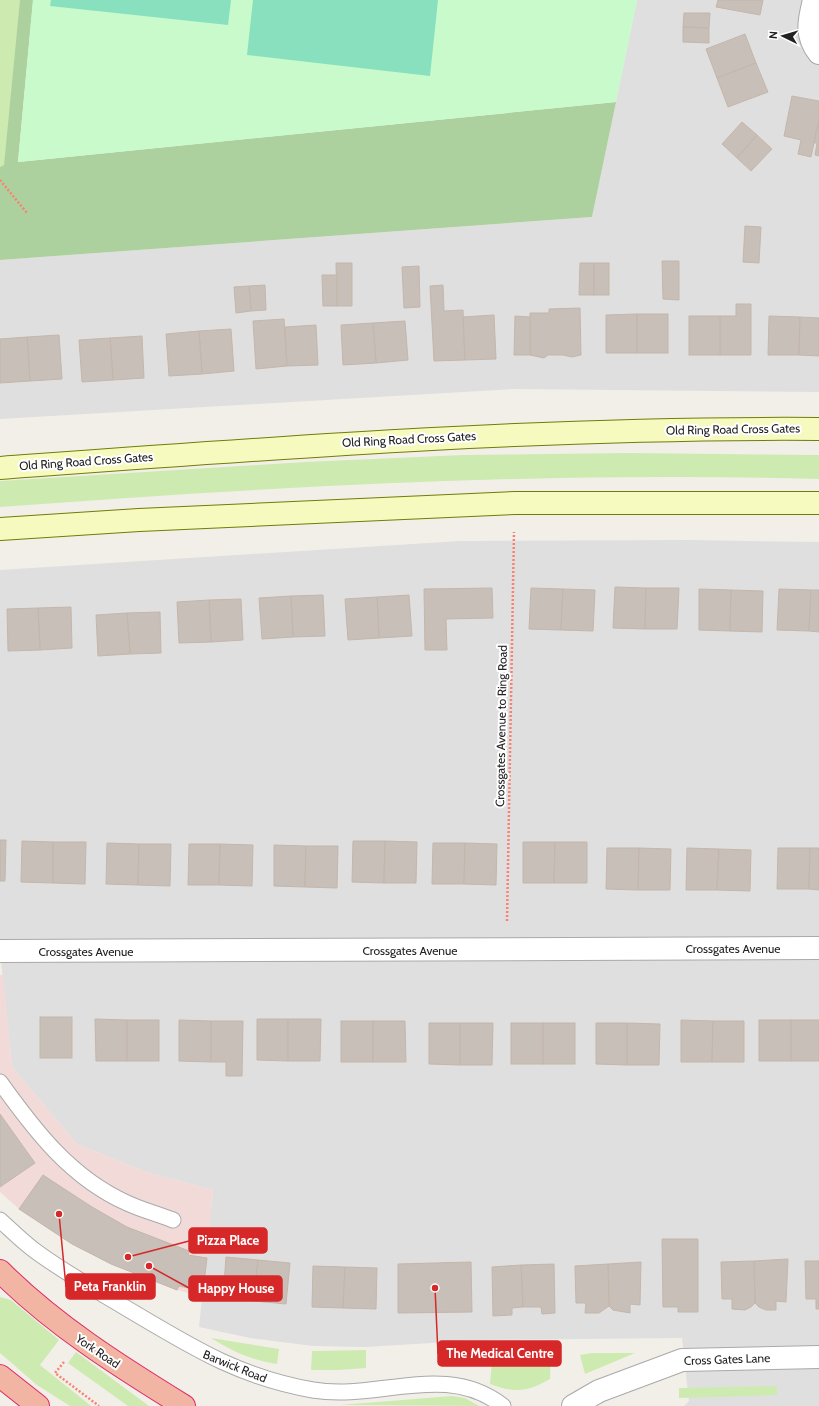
<svg xmlns="http://www.w3.org/2000/svg" width="819" height="1406" font-family="Cabin,sans-serif">
<style>
.residential{fill:#e0dfdf}
.commercial{fill:#f2dad9}
.grass{fill:#cdebb0}
.forest{fill:#add19e}
.park{fill:#c8facc}
.pitch{fill:#88e0be}
.building{fill:#c7bfb8;stroke:#c4b6ab}
.lines{fill:none;stroke-linecap:round;stroke-linejoin:round}
.service-casing{stroke:#a9a9a9;stroke-width:17}
.minor-casing{stroke:#a9a9a9;stroke-width:24}
.secondary-casing{stroke:#707d05;stroke-width:24}
.trunk-casing{stroke:#dc2a67;stroke-width:24}
.path{stroke:#fa8072;stroke-width:2.5;stroke-dasharray:2 2;stroke-linecap:butt}
.service{stroke:#fff;stroke-width:15}
.minor{stroke:#fff;stroke-width:22}
.secondary{stroke:#f7fabf;stroke-width:22}
.trunk{stroke:#f2b4a3;stroke-width:22}
.labels{text-anchor:middle;dominant-baseline:central;stroke-width:4;stroke-linejoin:round;paint-order:stroke}
.street-label{font-size:12px;fill:#222;stroke:#fff}
.leader{fill:none;stroke:#d62828;stroke-width:1.5}
.callout-dot{fill:#d62828;stroke:#fff;stroke-width:1.5}
.callout{fill:#d62828;stroke:#d62828;stroke-width:1.5}
.callout-label{font-size:13px;text-anchor:middle;font-weight:bold;fill:#fff}
</style>
<rect width="100%" height="100%" fill="#f2efe9"/>
<g class="residential">
<polygon points="637,0 819,0 819,392 514,389 0,419 0,260 592,217"/>
<polygon points="688,540 819,542 819,1406 684,1406 689,1401 682,1338 482,1340 365,1347 313,1346 250,1338 199,1327 213,1190 146,1172 77,1144 12,1067 0,951 0,570 460,541"/>
</g>
<polygon class="commercial" points="0,975 3,975 12,1067 77,1144 146,1172 213,1190 203,1297 177,1290 111,1264 72,1244 19,1209 0,1192"/>
<g class="grass">
<polygon points="0,0 33,0 24,89 4,166 0,168"/>
<path d="M629,453L819,455V479C546,471 272,487 0,507V481L305,462L463,455Z"/>
<polygon points="0,1297 11,1300 59,1340 40,1365 91,1406 70,1406 37,1385 0,1353"/>
<path d="M211,1338L279,1349L277,1364C252,1360 233,1352 211,1338Z"/>
<path d="M493,1347L551,1348L550,1379C528,1392 514,1393 490,1384Z"/>
<polygon points="366,1350 366,1368 338,1370 311,1370 312,1351"/>
<polygon points="76,1352 149,1406 128,1406 68,1363"/>
<polygon points="592,1353 635,1353 585,1374 580,1355"/>
<polygon points="777,1386 777,1395 679,1398 679,1388"/>
<polygon points="452,1396 465,1398 479,1406 340,1405"/>
</g>
<polygon class="forest" points="20,0 33,0 18,162 616,102 592,217 0,260 0,167 4,165"/>
<polygon class="park" points="33,0 637,0 616,102 18,162"/>
<g class="pitch">
<polygon points="51,0 231,0 228,25 50,6"/>
<polygon points="253,0 438,0 430,76 247,55"/>
</g>
<g class="building">
<polygon points="718,0 763,0 760,15 716,7"/>
<polygon points="684,13 710,13 709,28 683,27"/>
<polygon points="683,27 709,28 709,43 683,42"/>
<polygon points="745,34 756,63 717,78 706,49"/>
<polygon points="756,63 768,92 728,107 717,78"/>
<polygon points="792,96 819,101 819,119 811,157 798,154 801,140 784,136"/>
<polygon points="819,119 819,156 815,155 817,143 814,143"/>
<polygon points="742,122 757,135 737,158 722,144"/>
<polygon points="757,135 772,149 751,171 737,158"/>
<polygon points="745,226 761,227 759,263 743,262"/>
<polygon points="662,261 679,261 679,300 663,299"/>
<polygon points="336,263 352,263 352,306 337,306"/>
<polygon points="580,263 594,263 594,295 579,295"/>
<rect x="594" y="263" width="15" height="32"/>
<polygon points="419,266 420,307 404,308 402,267"/>
<polygon points="322,275 337,275 337,306 323,306"/>
<polygon points="265,285 266,310 251,311 249,286"/>
<polygon points="443,285 444,311 463,310 465,360 434,361 430,286"/>
<polygon points="249,286 251,311 236,313 234,287"/>
<polygon points="736,304 751,304 751,355 720,355 720,316 736,316"/>
<polygon points="580,308 581,355 572,357 563,355 548,355 544,358 530,355 530,313 549,313 549,309"/>
<polygon points="637,314 637,353 606,353 606,315"/>
<rect x="637" y="314" width="31" height="39"/>
<polygon points="494,315 496,359 465,360 463,317"/>
<polygon points="515,316 530,317 530,355 514,355"/>
<rect x="689" y="316" width="31" height="39"/>
<polygon points="769,316 800,317 799,355 768,355"/>
<polygon points="800,317 819,318 819,356 799,355"/>
<polygon points="284,319 287,366 256,369 253,321"/>
<polygon points="405,321 408,360 376,363 373,323"/>
<polygon points="373,323 376,363 343,365 341,325"/>
<polygon points="316,325 318,365 287,366 285,327"/>
<polygon points="231,329 234,371 202,374 199,331"/>
<polygon points="199,331 202,374 169,376 166,334"/>
<polygon points="59,335 62,379 30,381 27,337"/>
<polygon points="142,336 144,378 113,380 110,338"/>
<polygon points="27,337 30,381 0,383 0,339"/>
<polygon points="110,338 113,380 82,382 79,340"/>
<polygon points="615,587 646,588 645,629 613,628"/>
<polygon points="492,588 493,618 446,619 447,650 425,650 424,589"/>
<polygon points="531,588 563,589 561,630 529,629"/>
<polygon points="646,588 679,588 677,629 645,629"/>
<polygon points="563,589 595,590 593,631 561,630"/>
<polygon points="699,589 731,590 730,631 699,630"/>
<polygon points="779,589 811,590 809,631 777,630"/>
<polygon points="731,590 763,591 762,632 730,631"/>
<polygon points="811,590 819,590 819,632 809,631"/>
<polygon points="323,595 325,636 293,637 291,596"/>
<polygon points="409,595 412,636 379,638 377,597"/>
<polygon points="291,596 293,637 262,639 259,598"/>
<polygon points="377,597 379,638 348,640 345,599"/>
<polygon points="241,599 243,640 211,642 209,600"/>
<polygon points="209,600 211,642 179,643 177,602"/>
<polygon points="71,607 72,648 40,650 38,608"/>
<polygon points="38,608 40,650 8,651 7,609"/>
<polygon points="160,612 161,653 130,654 127,613"/>
<polygon points="127,613 130,654 98,656 96,615"/>
<polygon points="0,840 6,840 5,881 0,881"/>
<polygon points="22,841 53,842 53,883 21,882"/>
<polygon points="353,841 385,841 384,883 352,882"/>
<polygon points="385,841 417,842 416,883 384,883"/>
<polygon points="53,842 86,842 85,884 53,883"/>
<polygon points="523,842 555,842 554,883 523,883"/>
<polygon points="555,842 587,842 587,883 554,883"/>
<polygon points="107,843 139,844 138,885 106,884"/>
<polygon points="433,843 465,843 464,884 432,884"/>
<polygon points="465,843 497,844 496,885 464,884"/>
<polygon points="139,844 171,844 170,886 138,885"/>
<polygon points="189,844 220,844 219,885 188,885"/>
<polygon points="220,844 253,845 252,886 219,885"/>
<polygon points="274,845 306,846 305,887 274,886"/>
<polygon points="306,846 338,846 337,888 305,887"/>
<polygon points="607,848 639,848 638,890 606,889"/>
<polygon points="639,848 671,849 670,890 638,890"/>
<polygon points="687,848 719,849 717,890 686,890"/>
<polygon points="778,848 810,848 809,889 777,889"/>
<polygon points="810,848 819,848 819,890 809,889"/>
<polygon points="719,849 751,850 750,891 717,890"/>
<rect x="40" y="1017" width="32" height="41"/>
<polygon points="95,1019 127,1020 127,1061 96,1061"/>
<polygon points="257,1019 288,1019 288,1061 257,1060"/>
<polygon points="288,1019 321,1019 320,1061 288,1061"/>
<rect x="127" y="1020" width="32" height="41"/>
<polygon points="179,1020 211,1021 211,1062 179,1061"/>
<polygon points="681,1020 713,1021 712,1062 681,1062"/>
<rect x="759" y="1020" width="32" height="41"/>
<rect x="791" y="1020" width="28" height="41"/>
<polygon points="211,1021 243,1021 242,1076 226,1076 226,1062 211,1062"/>
<rect x="341" y="1021" width="32" height="41"/>
<polygon points="373,1021 405,1021 406,1062 373,1062"/>
<polygon points="713,1021 744,1021 744,1062 712,1062"/>
<polygon points="429,1023 460,1023 460,1065 429,1064"/>
<polygon points="460,1023 493,1023 492,1065 460,1065"/>
<rect x="511" y="1023" width="32" height="41"/>
<rect x="543" y="1023" width="32" height="41"/>
<polygon points="596,1023 627,1023 627,1065 596,1064"/>
<polygon points="627,1023 660,1024 659,1065 627,1065"/>
<polygon points="0,1114 35,1163 0,1187"/>
<polygon points="43,1175 92,1207 127,1227 189,1251 188,1255 207,1258 203,1291 179,1286 177,1290 111,1264 72,1244 19,1209"/>
<polygon points="662,1239 698,1239 698,1312 678,1312 678,1307 663,1307"/>
<polygon points="226,1257 258,1260 254,1301 223,1298"/>
<polygon points="788,1259 786,1302 776,1301 776,1310 766,1310 759,1307 755,1303 754,1261"/>
<polygon points="258,1260 290,1263 286,1304 254,1301"/>
<polygon points="754,1261 755,1303 751,1307 745,1310 732,1309 732,1299 722,1299 721,1262"/>
<polygon points="805,1261 819,1261 819,1309 816,1309 816,1299 806,1299"/>
<polygon points="471,1262 472,1312 398,1313 398,1264"/>
<polygon points="641,1262 640,1305 630,1304 630,1313 613,1310 609,1306 608,1264"/>
<polygon points="554,1264 555,1313 542,1314 541,1307 523,1307 521,1265"/>
<polygon points="608,1264 609,1306 599,1313 585,1313 586,1303 576,1303 575,1266"/>
<polygon points="521,1265 523,1307 512,1308 512,1315 493,1316 492,1267"/>
<polygon points="313,1266 345,1267 343,1308 312,1307"/>
<polygon points="345,1267 377,1268 376,1309 343,1308"/>
</g>
<g class="lines">
<defs>
<g id="service">
<path d="M0,1082C35,1131 71,1178 127,1203C142,1210 158,1214 173,1220"/>
<path d="M0,1220C11,1230 22,1241 34,1250C62,1271 96,1290 126,1308C190,1346 238,1377 313,1390C379,1401 445,1361 503,1406"/>
</g>
<g id="minor">
<path d="M814,0C809,20 805,36 819,53"/>
<polyline points="0,951 819,948"/>
<polyline points="573,1406 599,1391 682,1360 819,1357"/>
</g>
<g id="secondary">
<path d="M0,468C273,448 545,427 819,429"/>
<polyline points="0,529 139,520 515,503 819,503"/>
</g>
<g id="trunk">
<path d="M0,1271C54,1325 119,1366 184,1406"/>
<polyline points="0,1376 38,1406"/>
</g>
</defs>
<use href="#service" class="service-casing"/>
<use href="#minor" class="minor-casing"/>
<use href="#secondary" class="secondary-casing"/>
<use href="#trunk" class="trunk-casing"/>
<g class="path">
<polyline points="0,180 27,213"/>
<polyline points="507,921 514,532"/>
<polyline points="64,1362 55,1373 99,1406"/>
</g>
<use href="#service" class="service"/>
<use href="#minor" class="minor"/>
<use href="#secondary" class="secondary"/>
<use href="#trunk" class="trunk"/>
</g>
<g class="labels">
<g class="street-label">
<text transform="translate(733 429) rotate(-1)">Old Ring Road Cross Gates</text>
<text transform="translate(409 439) rotate(-3)">Old Ring Road Cross Gates</text>
<text transform="translate(86 461) rotate(-4)">Old Ring Road Cross Gates</text>
<text transform="translate(501 726) rotate(-89)">Crossgates Avenue to Ring Road</text>
<text x="733" y="948">Crossgates Avenue</text>
<text x="410" y="950">Crossgates Avenue</text>
<text x="86" y="951">Crossgates Avenue</text>
<text transform="translate(98 1351) rotate(34)">York Road</text>
<text transform="translate(727 1359) rotate(-2)">Cross Gates Lane</text>
<text transform="translate(235 1366) rotate(22)">Barwick Road</text>
</g>
</g>
<path class="leader" d="M128 1257L189 1241M59 1214L66 1287M149 1266L189 1288M435 1288L438 1354"/>
<g class="callout-dot">
<circle cx="128" cy="1257" r="4"/>
<circle cx="59" cy="1214" r="4"/>
<circle cx="149" cy="1266" r="4"/>
<circle cx="435" cy="1288" r="4"/>
</g>
<g class="callout">
<rect x="189" y="1228" width="78" height="25" rx="4"/>
<rect x="66" y="1274" width="89" height="25" rx="4"/>
<rect x="189" y="1276" width="93" height="25" rx="4"/>
<rect x="438" y="1341" width="123" height="25" rx="4"/>
</g>
<g class="callout-label">
<text x="228" y="1245">Pizza Place</text>
<text x="110" y="1291">Peta Franklin</text>
<text x="236" y="1293">Happy House</text>
<text x="500" y="1358">The Medical Centre</text>
</g>
<g transform="translate(783 36) rotate(275)" stroke="#ffffff" stroke-width="3" paint-order="stroke">
<path d="M0-3L7 15L0 10L-7 15Z" fill="#222222"/>
<text y="-6" font-size="11" font-weight="bold" text-anchor="middle" fill="#222222">N</text>
</g>
</svg>
